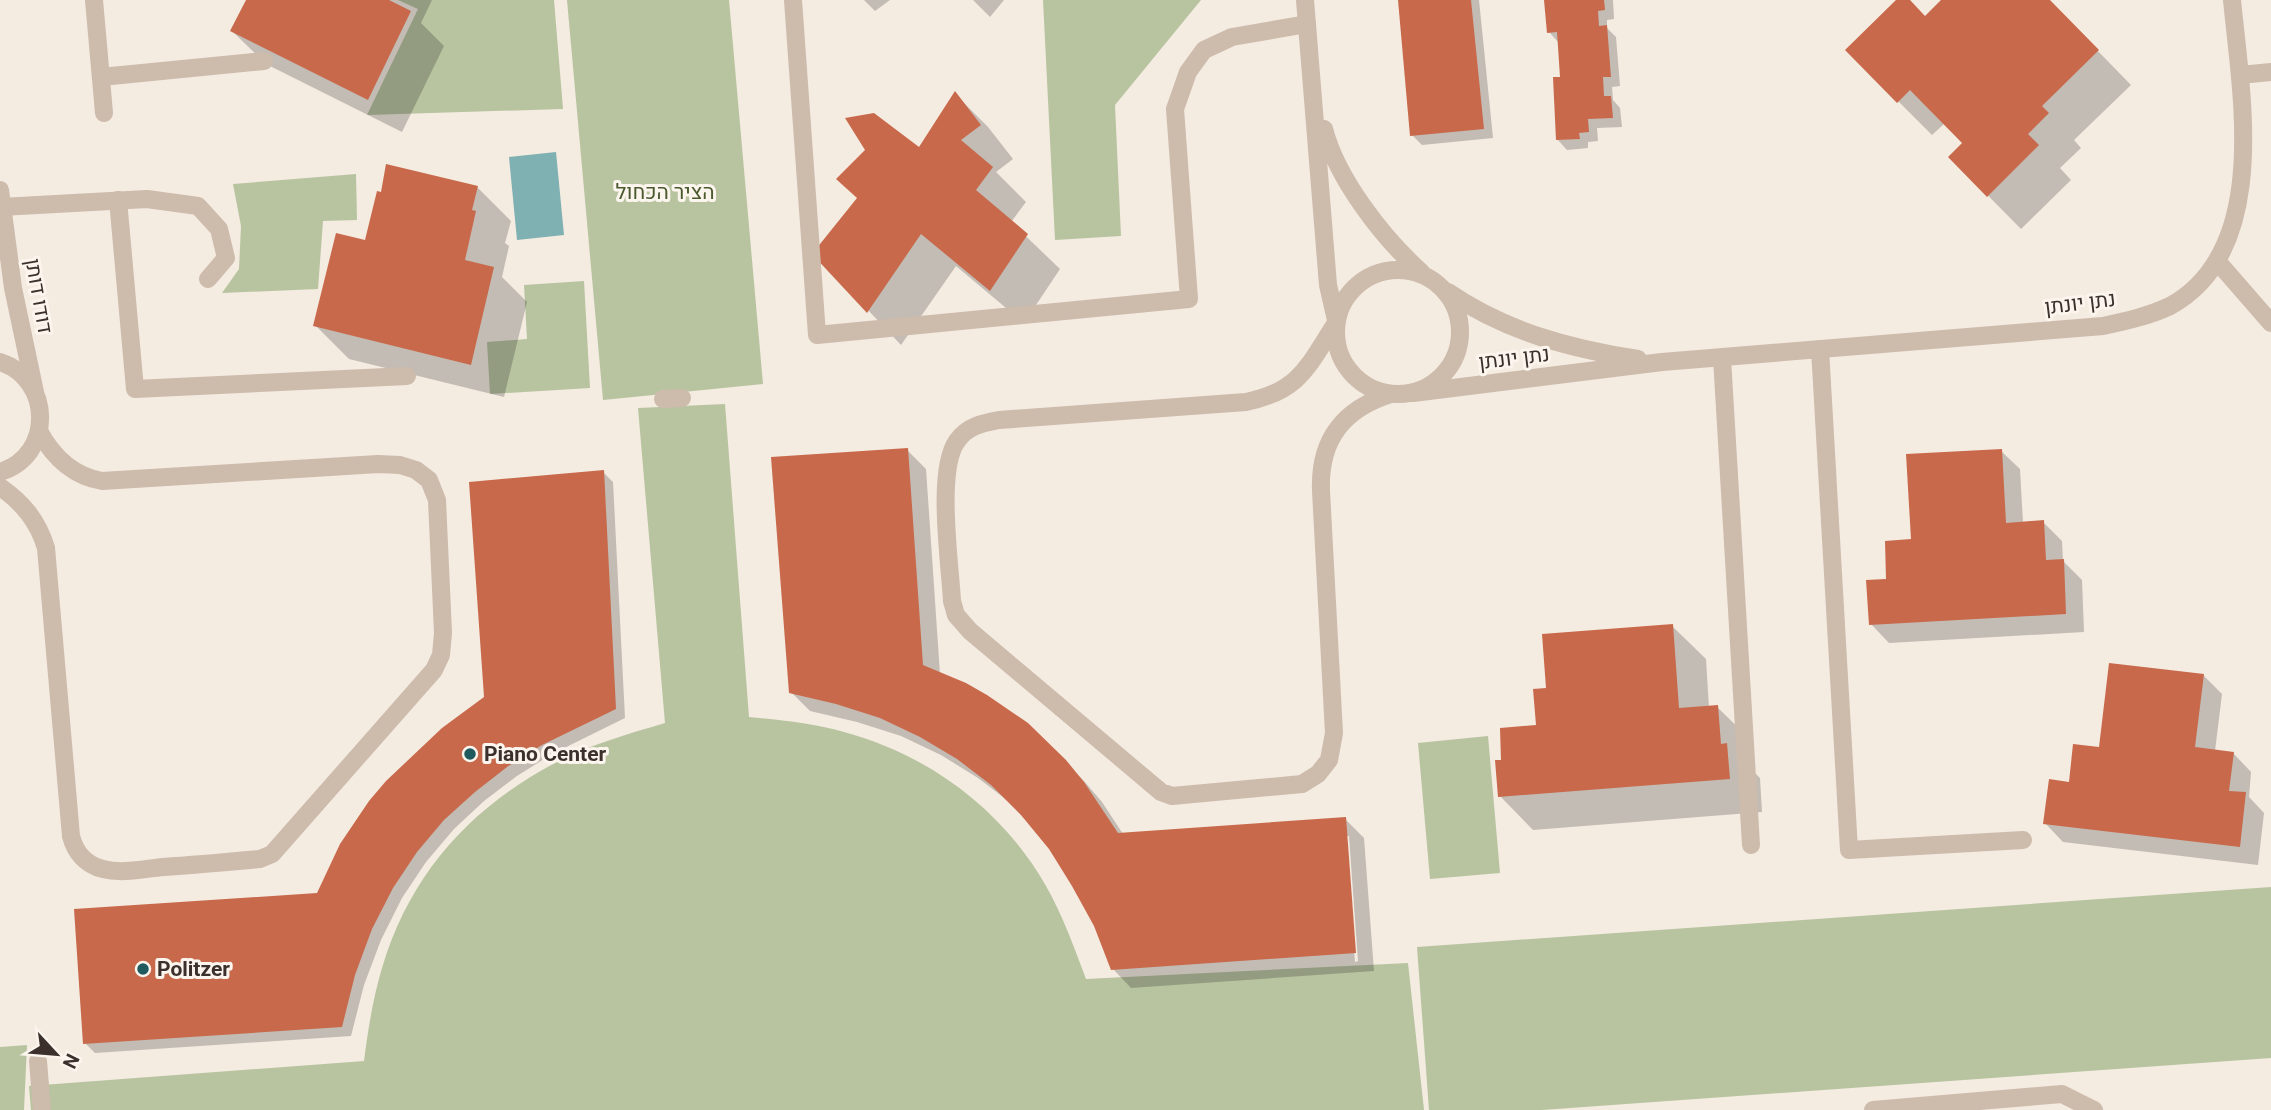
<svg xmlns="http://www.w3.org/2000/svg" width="2271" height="1110" font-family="Roboto,Heebo,sans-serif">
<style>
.green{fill:#b8c4a0}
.water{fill:#7fb0b2}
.shadow{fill:#0003;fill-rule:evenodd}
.building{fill:#c8694b}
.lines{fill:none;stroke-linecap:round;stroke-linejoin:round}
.lane{stroke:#cdbbac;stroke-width:18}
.street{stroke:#cdbbac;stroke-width:18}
.poi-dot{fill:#1f5a5e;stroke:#fbf5ee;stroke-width:2.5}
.labels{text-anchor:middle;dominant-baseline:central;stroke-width:6;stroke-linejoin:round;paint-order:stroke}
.park-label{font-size:21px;fill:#4a5a2e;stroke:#fbf5ee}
.street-label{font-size:21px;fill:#3b302b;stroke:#fbf5ee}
.poi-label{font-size:21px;font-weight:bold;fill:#3b302b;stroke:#fbf5ee;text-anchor:start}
</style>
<rect width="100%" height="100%" fill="#f4ebe1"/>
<g class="green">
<polygon points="398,0 554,0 563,109 367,115 418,9"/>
<polygon points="567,0 729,0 763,384 603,400"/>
<polygon points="1043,0 1201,0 1115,105 1121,236 1055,240"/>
<polygon points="356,174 357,220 323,221 318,289 222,293 239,269 241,226 233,184"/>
<polygon points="584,281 590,388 490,394 487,342 527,339 524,285"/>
<path d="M725,404L749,717C781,720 813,723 844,732C929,755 1002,809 1046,886C1063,916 1074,947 1086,979L1408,963L1424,1110H31L29,1086L364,1061C368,1030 373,998 382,968C410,874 470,808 555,763C589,745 628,734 665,723L638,408Z"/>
<polygon points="1488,736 1500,873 1430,879 1418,743"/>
<polygon points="2271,887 2271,1058 1542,1110 1429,1110 1417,947"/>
<polygon points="27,1045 24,1110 0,1110 0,1047"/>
</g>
<polygon class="water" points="556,152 564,235 517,240 509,157"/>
<g class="shadow">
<polygon points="248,0 432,0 421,23 444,46 402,132 266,64 232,31"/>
<polygon points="864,0 890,0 875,11"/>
<polygon points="973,0 1004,0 990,17"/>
<polygon points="1399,0 1479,0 1493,138 1422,145 1412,135"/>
<polygon points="1546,0 1613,0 1614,19 1607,20 1607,28 1616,37 1620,86 1612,87 1613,100 1620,108 1622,127 1597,128 1598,141 1588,142 1588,148 1567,150 1558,140 1562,78 1559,43 1549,32"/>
<polygon points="1898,0 1908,0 1926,18 1944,0 2048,0 2131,85 2074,140 2081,148 2060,168 2071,180 2021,229 1950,157 1965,143 1945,123 1932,135 1847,50"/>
<polygon points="955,94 988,127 1013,159 996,172 1026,202 1011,222 1060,269 1024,323 956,266 901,345 815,254 919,149"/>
<polygon points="477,187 511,221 505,243 509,246 502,277 527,302 504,397 349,359 315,325 366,242"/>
<path d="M907,450L926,469L940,674L1026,724L1084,781L1102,802L1123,834L1345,819L1364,838L1374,971L1131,988L1113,969L1095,925L1050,848L1012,804L978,778L941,755L901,736L857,722L810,711L791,692ZM1345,836H1349L1358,961L1355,962Z"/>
<polygon points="2001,451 2020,469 2023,523 2043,522 2062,541 2063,561 2082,580 2084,632 1889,643 1871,624 1888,580"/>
<polygon points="603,472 613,482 625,718 552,754 517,776 484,801 454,829 426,862 402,898 381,940 364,985 351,1036 95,1053 85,1043 318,894 486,698"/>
<polygon points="1672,626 1706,659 1709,708 1717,707 1751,740 1753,771 1760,778 1762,812 1533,830 1500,796 1503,761 1537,727 1548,690"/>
<polygon points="2203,675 2222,694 2215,751 2233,753 2251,772 2249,797 2264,813 2258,865 2063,842 2045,823 2070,784 2101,749"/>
</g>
<g class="building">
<polygon points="246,0 389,0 411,11 368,100 230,31"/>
<polygon points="1398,0 1471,0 1484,129 1410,136"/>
<polygon points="1544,0 1604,0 1605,10 1598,11 1599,26 1607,25 1611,77 1603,77 1604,96 1611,96 1613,118 1588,119 1589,132 1579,133 1580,139 1556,140 1553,77 1560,77 1557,32 1547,33"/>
<polygon points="1896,0 1910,0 1925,16 1941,0 2050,0 2099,50 2042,106 2049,113 2028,134 2039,145 1987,197 1948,157 1962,143 1910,90 1897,103 1845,50"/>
<polygon points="955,91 981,125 961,140 993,167 976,190 1028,234 990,291 921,234 867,313 812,254 857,198 836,179 865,150 845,118 874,113 919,147"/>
<polygon points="386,164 478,186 472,210 476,211 465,260 494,267 471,365 313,326 336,233 365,240 377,191 381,192"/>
<polygon points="908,448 923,665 966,683 987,695 1028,723 1066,760 1084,782 1118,833 1346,817 1356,953 1111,970 1094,926 1072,886 1049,849 1021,815 991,785 957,759 920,737 880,718 836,704 789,693 771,457"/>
<polygon points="2002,449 2006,523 2044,520 2046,560 2064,559 2066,614 1869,625 1866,580 1886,579 1885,541 1911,539 1906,454"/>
<polygon points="604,470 616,709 542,745 507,767 475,792 444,820 417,852 393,888 372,929 355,975 342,1027 83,1044 74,909 317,893 340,844 369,801 386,781 442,728 484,697 469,482"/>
<polygon points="1673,624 1679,708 1718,705 1721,744 1727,743 1730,779 1498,797 1495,760 1501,760 1500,728 1536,725 1533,689 1546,688 1542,634"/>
<polygon points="2109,663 2204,674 2195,747 2234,752 2229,791 2246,792 2240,847 2043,824 2049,779 2069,782 2073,744 2099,747"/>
</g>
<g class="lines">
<g class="lane">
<polyline points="94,0 104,113"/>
<polyline points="793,0 817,335 1189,299 1175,109 1188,72 1204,50 1232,37 1307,24"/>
<polyline points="2240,75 2271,72"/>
<polyline points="101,77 264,61"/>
<polyline points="118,200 135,389 407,376"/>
<polyline points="1,207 147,199 198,206 219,229 226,258 208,279"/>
<polyline points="2217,261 2271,323"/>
<path d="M1336,323C1308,366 1300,391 1246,402L999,420C983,423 967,426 957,441C936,470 950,563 952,601L956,615L970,631L1161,792L1172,796L1302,784L1318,774L1329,760L1334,733L1321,491C1319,440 1343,409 1391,394"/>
<polyline points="1820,349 1849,850 2023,840"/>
<polyline points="1722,358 1751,845"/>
<path d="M0,487C23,503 38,521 46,548L71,836C75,852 86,865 103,869C122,874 143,869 163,867C195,865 228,862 260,859L272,854L434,670L441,655L443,633L437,500L429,480L416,470L400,465L378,464L102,481C73,476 53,457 39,431"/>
<polyline points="1873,1110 2062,1094 2094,1110"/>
</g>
<g class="street">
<polyline points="1305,0 1328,285 1336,320"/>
<path d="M1324,129C1337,179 1383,238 1421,272"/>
<polyline points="0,190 13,288 35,392"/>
<circle cx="1398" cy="332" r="62"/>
<path d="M1448,292C1505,331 1570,349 1638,359"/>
<path d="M0,362C53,379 54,456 0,472"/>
<path d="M1413,393L1662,362L2103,326C2126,321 2149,316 2170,306C2271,251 2241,94 2232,0"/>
<polyline points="663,399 682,398"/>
<polyline points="38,1061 42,1110"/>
</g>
</g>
<g class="poi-dot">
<circle cx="470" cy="754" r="7"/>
<circle cx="143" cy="969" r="7"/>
</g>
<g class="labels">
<g class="park-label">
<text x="665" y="192">הציר הכחול</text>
</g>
<g class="street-label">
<text transform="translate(39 296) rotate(80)">דודו דותן</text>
<text transform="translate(2080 303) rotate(-7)">נתן יונתן</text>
<text transform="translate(1514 358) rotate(-7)">נתן יונתן</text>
</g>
<g class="poi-label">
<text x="484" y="754">Piano Center</text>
<text x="157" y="969">Politzer</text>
</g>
</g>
<g transform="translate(56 1054) rotate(116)" stroke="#fbf5ee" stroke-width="5" paint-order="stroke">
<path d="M0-5L12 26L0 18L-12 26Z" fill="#3b302b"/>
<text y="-10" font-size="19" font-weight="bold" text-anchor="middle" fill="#3b302b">N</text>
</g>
</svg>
